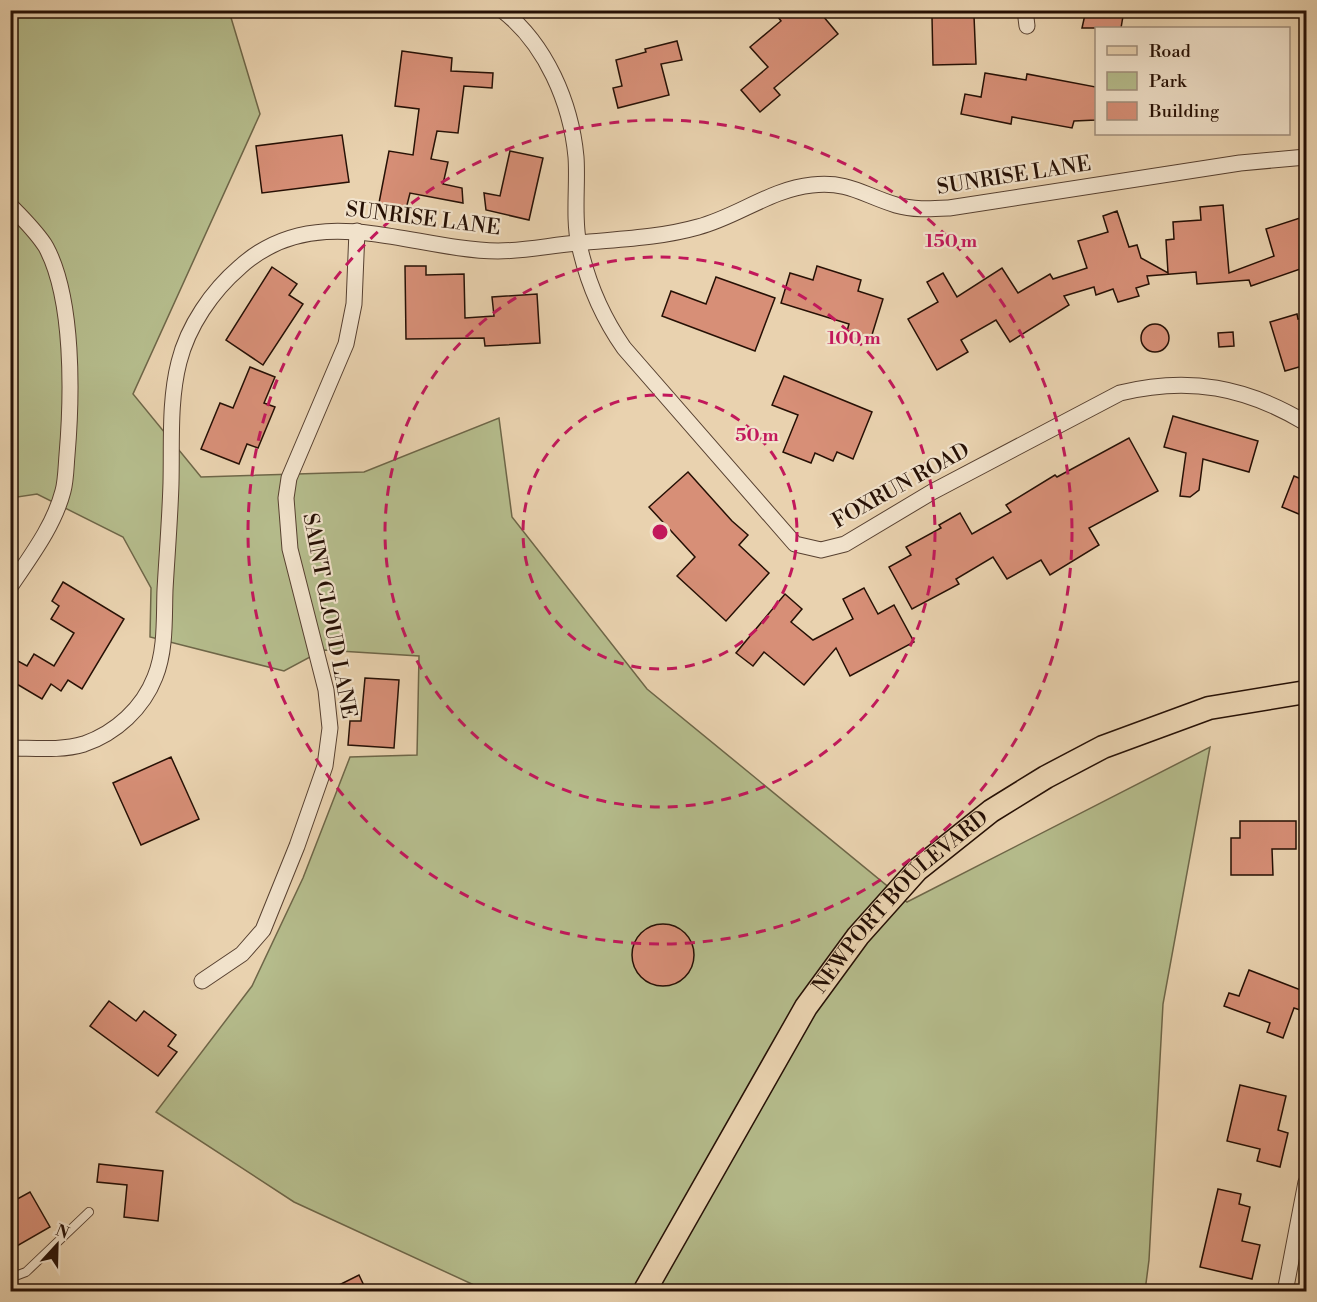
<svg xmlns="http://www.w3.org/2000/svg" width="1317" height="1302" font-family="'Libre Bodoni',serif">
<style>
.green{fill:#b5bc8c;stroke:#6e6648;stroke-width:1.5}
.building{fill:#d78f77;stroke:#261005;stroke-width:1.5}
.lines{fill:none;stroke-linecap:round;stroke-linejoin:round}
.service-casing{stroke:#574030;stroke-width:10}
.minor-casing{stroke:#574030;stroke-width:17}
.primary-casing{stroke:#261005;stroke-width:25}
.service{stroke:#f1e2cb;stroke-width:8}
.minor{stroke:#f1e2cb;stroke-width:15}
.primary{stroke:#e9d2af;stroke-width:22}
.ring{fill:none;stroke:#c2185b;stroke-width:3;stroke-dasharray:10 8}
.labels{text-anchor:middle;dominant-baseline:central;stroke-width:4.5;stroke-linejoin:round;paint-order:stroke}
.street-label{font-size:21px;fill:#261005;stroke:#f1e2cb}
.centre{fill:#c2185b;stroke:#f1e2cb;stroke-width:3}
.ring-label{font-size:18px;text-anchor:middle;font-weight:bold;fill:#c2185b;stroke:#f1e2cb;stroke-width:4.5;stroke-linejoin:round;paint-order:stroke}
</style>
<rect width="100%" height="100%" fill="#e9d2af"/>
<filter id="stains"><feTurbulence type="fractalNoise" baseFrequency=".00333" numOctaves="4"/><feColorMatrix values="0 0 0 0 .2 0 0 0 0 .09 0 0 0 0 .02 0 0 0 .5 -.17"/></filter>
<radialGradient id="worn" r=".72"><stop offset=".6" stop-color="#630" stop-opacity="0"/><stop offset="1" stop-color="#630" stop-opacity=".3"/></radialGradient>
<polygon class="green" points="10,11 229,11 260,114 133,394 201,477 364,472 499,418 512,517 647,689 907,902 1210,747 1163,1004 1149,1260 1145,1291 487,1291 294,1202 156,1112 252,986 303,878 350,757 417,755 419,656 323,650 284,671 150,637 151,588 123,537 37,494 11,498"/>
<g class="building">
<polygon points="773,10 799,10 805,17 813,10 818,10 838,34 774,88 780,95 760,112 741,90 768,67 750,47 781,21"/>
<polygon points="1086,10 1124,10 1121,28 1082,28"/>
<polygon points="974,16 976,64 933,65 932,17"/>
<polygon points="677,41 682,60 661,64 669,95 618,108 613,88 622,86 616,60 646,52 645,49"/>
<polygon points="402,51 452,58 451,71 493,73 492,88 464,86 458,133 437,131 431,159 448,162 443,184 462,188 463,203 410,193 406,209 379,203 389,151 413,155 419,109 395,106"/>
<polygon points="985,73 1026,80 1027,74 1096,87 1096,120 1074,121 1072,128 1012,117 1011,124 961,114 965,94 981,97"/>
<polygon points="342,135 349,182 262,193 256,146"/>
<polygon points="510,151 543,158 529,220 486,210 484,193 500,196"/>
<polygon points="1223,205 1229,273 1274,256 1266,229 1306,216 1306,267 1251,286 1249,280 1197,284 1196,272 1147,276 1149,284 1136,288 1139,296 1118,302 1113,289 1096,295 1094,287 1064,296 1069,305 1010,342 996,320 961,340 968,352 937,370 908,319 938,302 927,282 943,273 957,297 1002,268 1018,293 1050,274 1053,279 1087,268 1078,241 1108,232 1103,216 1117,211 1129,247 1137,245 1141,258 1168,273 1166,240 1174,239 1173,222 1201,220 1200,207"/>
<polygon points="405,266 426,266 426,275 464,274 465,318 494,316 492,297 537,294 540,343 485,346 484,338 406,339"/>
<polygon points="817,266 861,280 858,291 883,299 871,338 847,331 849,324 781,303 790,273 813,280"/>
<polygon points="272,267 297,284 289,295 303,304 263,365 226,340"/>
<polygon points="716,277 775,298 755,351 662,316 671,291 706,304"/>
<polygon points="1297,314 1298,319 1306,317 1306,365 1285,371 1270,322"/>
<circle cx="1155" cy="338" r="14"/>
<polygon points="1233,332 1234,346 1219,347 1218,333"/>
<polygon points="250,367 275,377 264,403 275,407 258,448 247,444 239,464 201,449 220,403 233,408"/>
<polygon points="784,376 872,412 853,459 837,452 833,461 815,453 811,463 783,452 798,415 772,405"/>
<polygon points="1173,416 1258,441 1249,472 1203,459 1199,490 1190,497 1180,496 1186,453 1164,447"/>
<polygon points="1129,438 1158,491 1089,528 1099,545 1050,575 1041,560 1007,579 993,557 956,579 959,584 912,609 889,567 911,555 906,547 941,528 939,525 960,513 972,534 1011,512 1006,505 1055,475 1057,477"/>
<polygon points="688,472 732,521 748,535 739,545 769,573 726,621 677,576 695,557 649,507"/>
<polygon points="1294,476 1306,481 1306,517 1282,507"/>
<polygon points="63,582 124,619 82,689 68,680 61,691 51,684 42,699 10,680 10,670 16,660 27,666 34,654 54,666 74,633 51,619 59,606 52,601"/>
<polygon points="864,588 878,614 894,605 914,642 850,676 836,648 804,685 764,652 753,666 736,653 785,594 802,609 791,622 813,640 853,619 843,599"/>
<polygon points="365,678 399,680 394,748 348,745 350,721 361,721"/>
<polygon points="171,757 199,819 141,845 113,783"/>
<polygon points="1240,821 1296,821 1296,849 1272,849 1273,875 1231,875 1231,838 1240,838"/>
<circle cx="663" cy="955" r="31"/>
<polygon points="1249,970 1306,992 1306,1012 1294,1008 1283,1038 1267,1032 1270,1023 1224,1006 1229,993 1239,996"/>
<polygon points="109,1001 136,1021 144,1011 176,1035 168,1046 177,1052 158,1076 90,1026"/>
<polygon points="1240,1085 1286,1096 1278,1130 1288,1133 1280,1167 1257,1161 1260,1149 1227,1141"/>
<polygon points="99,1164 163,1171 158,1221 124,1217 127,1185 97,1182"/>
<polygon points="1218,1189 1241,1194 1239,1204 1250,1207 1242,1241 1260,1245 1252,1279 1200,1267"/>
<polygon points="30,1192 50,1227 10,1250 10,1203"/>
<polygon points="359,1275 367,1292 325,1292"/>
</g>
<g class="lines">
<defs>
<polyline id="service" points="10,1278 26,1272 89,1212"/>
<g id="minor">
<path d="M502,10C546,44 571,103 576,157C578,183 573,220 579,244C587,281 603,318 624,348L795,544L821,550L845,544L932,492L1120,393C1189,376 1246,387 1306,423"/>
<polyline points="1025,10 1027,26"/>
<path d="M10,205C22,218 37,232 46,247C74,299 72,396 67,455C66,466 66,480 63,491C54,526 30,557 10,587"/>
<path d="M10,748C34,748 61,751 84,744C116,733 143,708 155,677C166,650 164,618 165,590C167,554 170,518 171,483C172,443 169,401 179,362C188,326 212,291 240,267C316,198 411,250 498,251C525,251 552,245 578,243C619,239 659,238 698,227C737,217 771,189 812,185C849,181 863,195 896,205C913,210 930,209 949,208L1240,163L1306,157"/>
<polyline points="202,981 242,954 263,930 297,846 325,766 330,728 326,690 290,549 286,498 289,478 346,344 354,304 357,231"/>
<polyline points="1285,1292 1306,1182"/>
</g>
<g id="primary">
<path id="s1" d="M644,1292L806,1007L858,936L917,870L991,811L1046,777L1103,747L1209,708L1306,692"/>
</g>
</defs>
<use href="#service" class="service-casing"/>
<use href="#minor" class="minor-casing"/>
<use href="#primary" class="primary-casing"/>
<use href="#service" class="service"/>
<use href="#minor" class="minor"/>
<use href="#primary" class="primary"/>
</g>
<g class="ring">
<circle cx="660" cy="532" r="137"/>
<circle cx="660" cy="532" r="275"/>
<circle cx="660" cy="532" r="412"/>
</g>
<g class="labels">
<g class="street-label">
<text transform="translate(1014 176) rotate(-9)">SUNRISE LANE</text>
<text transform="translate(423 219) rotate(7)">SUNRISE LANE</text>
<text transform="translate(901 486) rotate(-29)">FOXRUN ROAD</text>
<text transform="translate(329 616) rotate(79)">SAINT CLOUD LANE</text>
<text stroke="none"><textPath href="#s1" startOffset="470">NEWPORT BOULEVARD</textPath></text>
</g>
</g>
<circle cx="660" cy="532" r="9" class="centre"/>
<g class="ring-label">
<text x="951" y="247">150 m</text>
<text x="854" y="344">100 m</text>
<text x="757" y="441">50 m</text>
</g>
<rect width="1317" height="1302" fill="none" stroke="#e9d2af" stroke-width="36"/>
<rect x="12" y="12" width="1293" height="1278" fill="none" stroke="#261005" stroke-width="3"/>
<rect x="18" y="18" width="1281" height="1266" fill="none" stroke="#261005" stroke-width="1.5"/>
<rect x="1095" y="27" width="195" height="108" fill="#f1e2cb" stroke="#a08e7c" stroke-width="1.5"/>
<rect x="1107" y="46" width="30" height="9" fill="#e9d2af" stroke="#a08e7c" stroke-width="1.5"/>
<text x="1149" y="57" font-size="18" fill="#261005">Road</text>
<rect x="1107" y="72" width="30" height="18" fill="#b5bc8c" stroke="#a08e7c" stroke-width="1.5"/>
<text x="1149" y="87" font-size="18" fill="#261005">Park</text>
<rect x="1107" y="102" width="30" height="18" fill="#d78f77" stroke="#a08e7c" stroke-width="1.5"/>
<text x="1149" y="117" font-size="18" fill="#261005">Building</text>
<g transform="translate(57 1245) rotate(22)" stroke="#f1e2cb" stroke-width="4.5" paint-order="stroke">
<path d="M0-4.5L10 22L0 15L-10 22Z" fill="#261005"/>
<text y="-9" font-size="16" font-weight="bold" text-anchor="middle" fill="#261005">N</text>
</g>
<rect width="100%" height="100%" filter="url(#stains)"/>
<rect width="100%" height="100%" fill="url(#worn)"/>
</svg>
